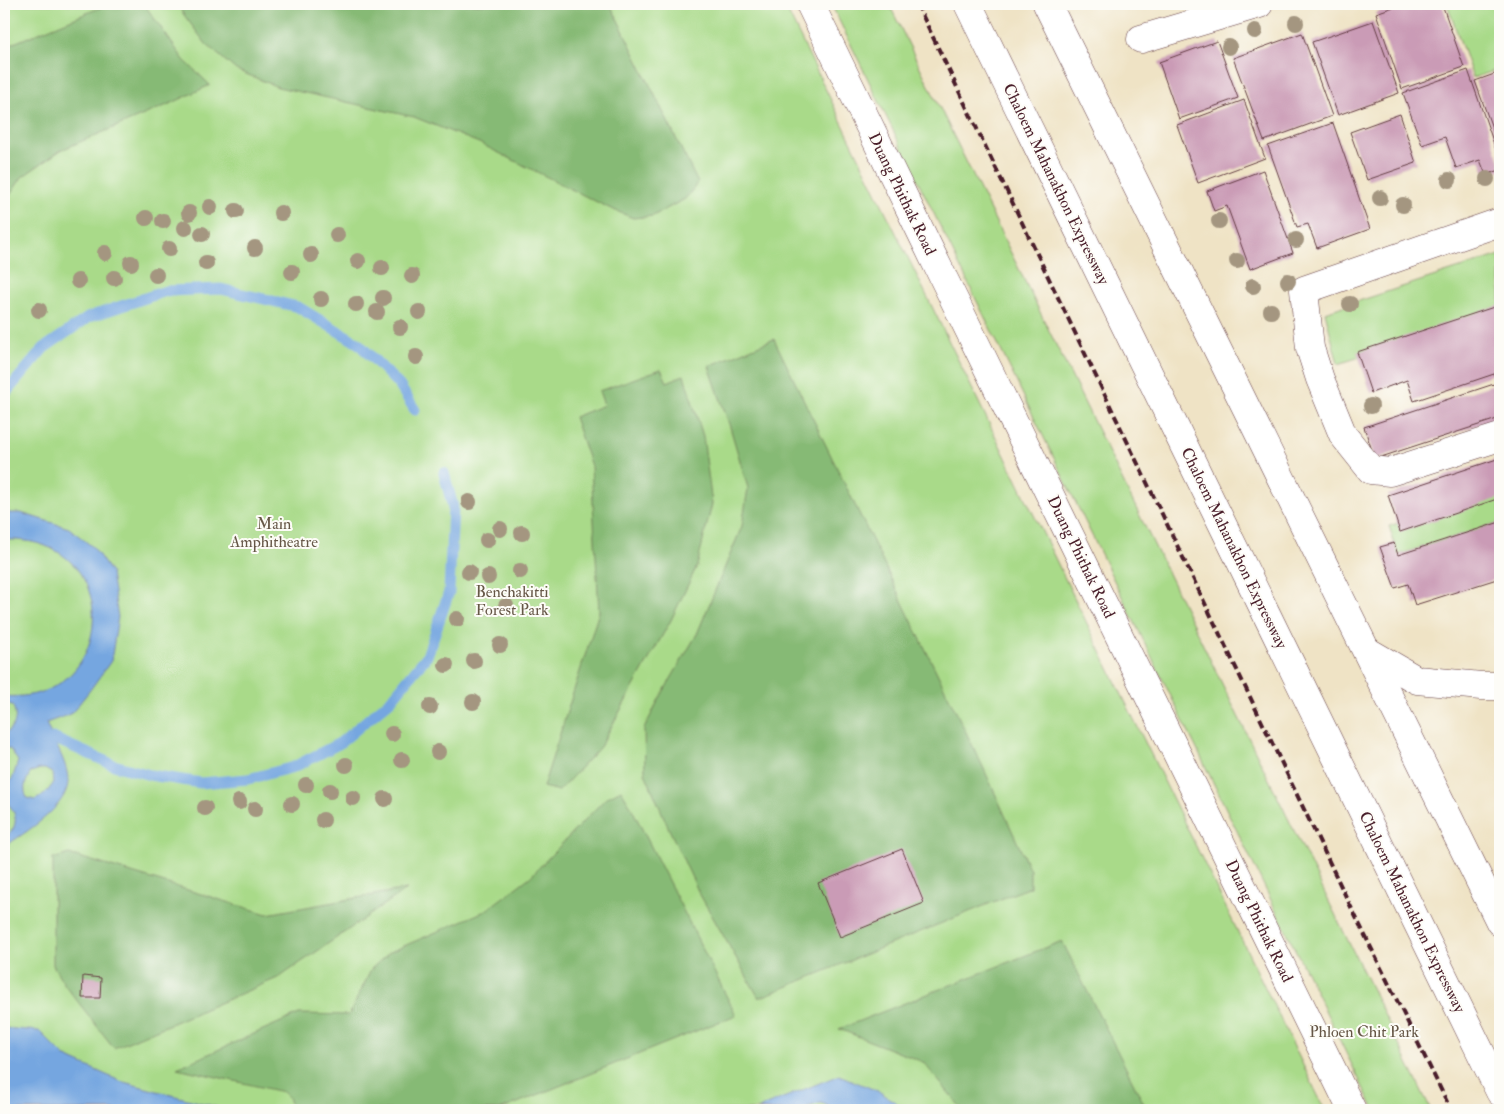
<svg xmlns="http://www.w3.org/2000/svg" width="1504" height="1114" font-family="'IM FELL Double Pica',serif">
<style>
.green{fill:#a9da89;stroke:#7a7c5a}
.forest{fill:#86ba75;stroke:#686c50}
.water{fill:#75a6e0;stroke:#606286;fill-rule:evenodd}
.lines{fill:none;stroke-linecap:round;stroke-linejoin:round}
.stream{stroke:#75a6e0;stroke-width:11}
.building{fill:#ca9bb6}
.street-casing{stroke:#633c42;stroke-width:29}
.secondary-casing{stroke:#633c42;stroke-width:29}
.highway-casing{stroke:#633c42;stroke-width:29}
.street{stroke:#fff;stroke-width:28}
.secondary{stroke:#fff;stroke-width:28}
.highway{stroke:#fff;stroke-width:28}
.rail{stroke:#4a1f2b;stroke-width:4;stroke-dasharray:8 4;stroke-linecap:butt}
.tree{fill:#a49680}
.labels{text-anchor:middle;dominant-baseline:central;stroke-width:4;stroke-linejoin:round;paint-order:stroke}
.street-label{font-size:16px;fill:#4a1f2b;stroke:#fdfcf7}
.park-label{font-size:16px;fill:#665747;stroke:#fdfcf7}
</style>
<rect width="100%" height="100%" fill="#fdfcf7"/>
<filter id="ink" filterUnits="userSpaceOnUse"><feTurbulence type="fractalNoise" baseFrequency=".02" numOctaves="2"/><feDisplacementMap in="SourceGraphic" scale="10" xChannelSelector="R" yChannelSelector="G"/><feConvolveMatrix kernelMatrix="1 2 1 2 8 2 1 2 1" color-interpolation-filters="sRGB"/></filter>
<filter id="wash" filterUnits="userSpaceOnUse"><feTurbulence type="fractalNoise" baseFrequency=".0096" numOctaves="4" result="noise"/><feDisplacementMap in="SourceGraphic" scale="20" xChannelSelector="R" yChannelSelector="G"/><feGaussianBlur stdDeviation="1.12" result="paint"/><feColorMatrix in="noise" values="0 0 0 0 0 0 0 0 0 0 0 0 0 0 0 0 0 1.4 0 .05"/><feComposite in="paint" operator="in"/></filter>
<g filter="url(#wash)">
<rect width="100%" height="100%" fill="#efe3c5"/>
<g class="green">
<polygon points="4,4 784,4 1325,1110 4,1110"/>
<polygon points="831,4 889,4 1431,1110 1374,1110"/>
<polygon points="1447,4 1500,4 1500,69 1473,78"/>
<polygon points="1500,255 1500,313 1338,364 1325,312"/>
<polygon points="1500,491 1500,522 1398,555 1389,526"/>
</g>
<g class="forest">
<polygon points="109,4 144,4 184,60 210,85 172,103 61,150 22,177 4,204 4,47"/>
<polygon points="177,4 610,4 698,183 685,199 653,216 633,218 609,208 479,143 414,117 278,87 236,70 206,44 184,15"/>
<polygon points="774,339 983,767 1030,870 1030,887 759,998 699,893 669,829 645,773 644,729 658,701 697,634 742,526 748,488 730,427 709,366"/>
<polygon points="661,369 667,382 684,375 703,436 712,504 697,566 671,620 600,747 559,791 543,787 599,612 591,466 574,417 604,405 599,391"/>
<polygon points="621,790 629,803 736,1015 500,1110 292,1110 288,1097 283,1092 177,1068 299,1014 349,1015 372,968 390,952 485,911 530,877 606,798"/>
<polygon points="69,854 267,914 407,889 280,977 114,1048 64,984 53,965 53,859"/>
<polygon points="1062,941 1147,1110 963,1110 923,1062 839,1029"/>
</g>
<g class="water">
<path d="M4,513H21L69,528L94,548L111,573L118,617L111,661L90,690L71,714L46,723C53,741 66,759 68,778C71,806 24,833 4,847V837C20,829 18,810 4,801V790L13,777L18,761L10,749L4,747V735C15,726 18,720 13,706L4,701V696C119,706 127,534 4,540ZM40,769H45L52,773L53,784L45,794L35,800L27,798C22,788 26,781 31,772Z"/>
<path d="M4,1028L39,1031L64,1056L120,1081L228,1110H4C4,1106 3,1101 4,1097C6,1088 11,1087 4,1078Z"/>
<polygon points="839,1075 880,1092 907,1110 838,1110 821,1103 801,1109 800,1110 758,1110 766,1105"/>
</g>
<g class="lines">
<g class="stream">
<polyline points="4,395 44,348 89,317 166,291 221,289 298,307 358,343 399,385 415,410"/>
<polyline points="53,738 114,765 150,775 201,783 248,779 294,767 340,743 391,700 427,656 449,592 453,507 444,473"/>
</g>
</g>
<g id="blocks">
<g class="building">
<polygon points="1402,4 1442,4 1464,67 1402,89 1376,13"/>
<polygon points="1373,21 1399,93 1338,115 1312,42"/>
<polygon points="1302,33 1332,116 1264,141 1233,58"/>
<polygon points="1217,41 1238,98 1179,119 1159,62"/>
<polygon points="1468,70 1500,161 1500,170 1486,175 1480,160 1456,168 1445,137 1422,145 1403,93"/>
<polygon points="1500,72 1500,150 1475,81"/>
<polygon points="1244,100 1265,158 1198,183 1177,125"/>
<polygon points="1400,114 1416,163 1367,180 1350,132"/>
<polygon points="1333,123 1370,229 1317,248 1308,224 1297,227 1268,146"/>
<polygon points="1263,170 1293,253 1250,269 1227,206 1214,211 1207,191"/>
<polygon points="1500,305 1500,372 1414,401 1407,380 1371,393 1357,352"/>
<polygon points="1500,382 1500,418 1375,459 1364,427"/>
<polygon points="1500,458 1500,498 1400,532 1388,495"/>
<polygon points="1500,522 1500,578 1415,605 1408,584 1395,588 1380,547 1394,543 1398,555"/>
<polygon points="902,849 924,903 840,937 818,883"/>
<polygon points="83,976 101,978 100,998 82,998"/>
</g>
</g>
</g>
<g filter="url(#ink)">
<use href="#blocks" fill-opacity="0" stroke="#633c42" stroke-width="1"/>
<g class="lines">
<defs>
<g id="street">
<polyline points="1141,39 1259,4"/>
<polyline points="1500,222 1304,290 1310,348 1320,379 1343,435 1371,470 1390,472 1500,437"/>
</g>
<polyline id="secondary" points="810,4 939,269 1352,1110"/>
<g id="highway">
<polyline points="968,4 1500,1092"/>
<polyline points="1047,4 1500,922"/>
<polyline points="1367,651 1417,680 1481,686 1500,686"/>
</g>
</defs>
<use href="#street" class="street-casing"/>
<use href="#secondary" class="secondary-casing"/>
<use href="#highway" class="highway-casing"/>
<use href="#street" class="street"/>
<use href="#secondary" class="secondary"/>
<use href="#highway" class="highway"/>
<polyline class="rail" points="917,4 1349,903 1451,1110"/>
</g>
<g class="tree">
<circle cx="1296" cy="23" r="8"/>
<circle cx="1255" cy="31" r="8"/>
<circle cx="1229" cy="47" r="8"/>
<circle cx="1487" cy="179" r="8"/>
<circle cx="1449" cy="180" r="8"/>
<circle cx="1380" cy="198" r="8"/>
<circle cx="1403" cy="205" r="8"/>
<circle cx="210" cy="207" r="8"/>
<circle cx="236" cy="211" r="8"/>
<circle cx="189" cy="213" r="8"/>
<circle cx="281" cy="213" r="8"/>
<circle cx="146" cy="218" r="8"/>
<circle cx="163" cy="221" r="8"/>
<circle cx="1219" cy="221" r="8"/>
<circle cx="185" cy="228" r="8"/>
<circle cx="202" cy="234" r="8"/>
<circle cx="337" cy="235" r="8"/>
<circle cx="1296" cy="240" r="8"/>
<circle cx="255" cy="248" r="8"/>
<circle cx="169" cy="249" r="8"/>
<circle cx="105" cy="253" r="8"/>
<circle cx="311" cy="255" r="8"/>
<circle cx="358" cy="261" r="8"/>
<circle cx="1237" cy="261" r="8"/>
<circle cx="131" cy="263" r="8"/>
<circle cx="206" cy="263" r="8"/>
<circle cx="382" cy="268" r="8"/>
<circle cx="292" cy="272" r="8"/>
<circle cx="156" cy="275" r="8"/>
<circle cx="412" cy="276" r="8"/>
<circle cx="114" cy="278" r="8"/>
<circle cx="78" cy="281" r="8"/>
<circle cx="1288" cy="281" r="8"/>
<circle cx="1253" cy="286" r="8"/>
<circle cx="383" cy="298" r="8"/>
<circle cx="321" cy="299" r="8"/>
<circle cx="356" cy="304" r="8"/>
<circle cx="1350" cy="304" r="8"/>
<circle cx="39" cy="310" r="8"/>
<circle cx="1271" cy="311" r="8"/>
<circle cx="377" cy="312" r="8"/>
<circle cx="419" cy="312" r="8"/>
<circle cx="400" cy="327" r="8"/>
<circle cx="416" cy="357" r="8"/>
<circle cx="1371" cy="406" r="8"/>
<circle cx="469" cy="502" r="8"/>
<circle cx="500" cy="529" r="8"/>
<circle cx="522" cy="533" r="8"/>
<circle cx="487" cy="540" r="8"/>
<circle cx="520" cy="571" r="8"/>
<circle cx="469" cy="572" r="8"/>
<circle cx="488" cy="577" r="8"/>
<circle cx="506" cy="606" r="8"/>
<circle cx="457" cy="619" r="8"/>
<circle cx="500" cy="645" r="8"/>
<circle cx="474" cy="661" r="8"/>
<circle cx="446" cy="665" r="8"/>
<circle cx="473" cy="702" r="8"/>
<circle cx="430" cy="707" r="8"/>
<circle cx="392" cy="734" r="8"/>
<circle cx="438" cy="752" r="8"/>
<circle cx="402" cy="760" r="8"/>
<circle cx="346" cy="765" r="8"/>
<circle cx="306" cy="785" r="8"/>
<circle cx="330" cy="791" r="8"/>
<circle cx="353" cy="798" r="8"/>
<circle cx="385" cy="799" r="8"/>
<circle cx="239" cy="802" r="8"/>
<circle cx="292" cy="804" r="8"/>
<circle cx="205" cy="808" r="8"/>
<circle cx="255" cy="809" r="8"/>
<circle cx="323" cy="820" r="8"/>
</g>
</g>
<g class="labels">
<g class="street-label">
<text transform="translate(1056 184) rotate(64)">Chaloem Mahanakhon Expressway</text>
<text transform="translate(902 194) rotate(64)">Duang Phithak Road</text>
<text transform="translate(1234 548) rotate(64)">Chaloem Mahanakhon Expressway</text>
<text transform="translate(1081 557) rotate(64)">Duang Phithak Road</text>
<text transform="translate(1412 912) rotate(64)">Chaloem Mahanakhon Expressway</text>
<text transform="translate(1259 921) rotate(64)">Duang Phithak Road</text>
</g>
<g class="park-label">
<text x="274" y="524">Main<tspan x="274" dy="18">Amphitheatre</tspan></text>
<text x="512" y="592">Benchakitti<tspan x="512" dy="18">Forest Park</tspan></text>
<text x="1364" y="1032">Phloen Chit Park</text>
</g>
</g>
<rect width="1504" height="1114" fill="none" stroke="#fdfcf7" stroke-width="20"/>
</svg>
